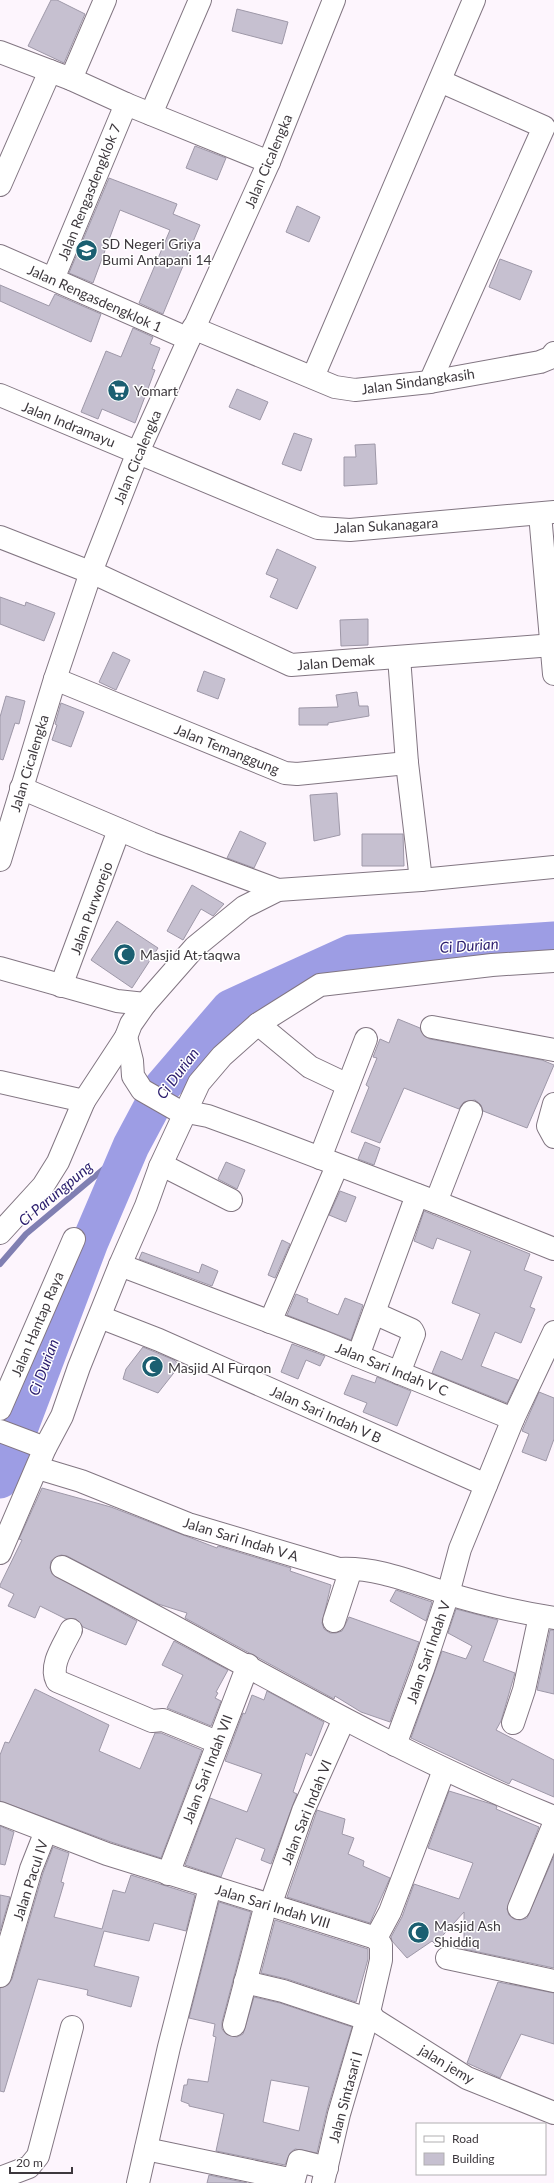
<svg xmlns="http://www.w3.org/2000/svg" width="554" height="2183" font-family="Lato,sans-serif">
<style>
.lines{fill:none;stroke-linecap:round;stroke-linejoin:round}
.stream{stroke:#807fb2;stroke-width:6}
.river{stroke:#9d9de4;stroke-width:37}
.building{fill:#c6c0d0;stroke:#9e98a8;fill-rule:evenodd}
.minor-casing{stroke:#827682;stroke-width:24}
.minor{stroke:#fff;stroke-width:22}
.labels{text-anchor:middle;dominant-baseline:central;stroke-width:3;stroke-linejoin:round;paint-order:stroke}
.street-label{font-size:14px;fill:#3d383d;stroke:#fff}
.poi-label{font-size:14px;fill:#3d383d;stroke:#fff;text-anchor:start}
.water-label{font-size:15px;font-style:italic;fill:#2a1c6d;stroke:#fff}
</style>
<rect width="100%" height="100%" fill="#fdf5fd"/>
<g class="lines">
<polyline class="stream" points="0,1264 26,1234 131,1146"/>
<polyline class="river" points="0,1480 90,1242 131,1146 163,1086 230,1008 351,953 554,940"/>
</g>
<g class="building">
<polygon points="51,0 57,0 85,14 64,63 28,46"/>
<polygon points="237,9 288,22 282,44 232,31"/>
<polygon points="195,146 226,158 217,180 186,168"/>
<polygon points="109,178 177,204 173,214 200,225 163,314 139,303 170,230 120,210 93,283 69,273"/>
<polygon points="297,206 320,217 309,242 286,232"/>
<polygon points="500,259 532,271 520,300 489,287"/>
<polygon points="0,285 49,306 55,294 101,314 91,342 0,301"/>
<polygon points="133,328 153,337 150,344 160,348 152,369 155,370 135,423 102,409 98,419 81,412 106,351 121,357"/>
<polygon points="237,389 268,402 260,420 229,407"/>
<polygon points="294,433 312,439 301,471 282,464"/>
<polygon points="375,444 377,484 344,486 344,457 356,457 355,445"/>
<polygon points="277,549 316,567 297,609 270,597 278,579 266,574"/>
<polygon points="0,597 25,606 26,602 55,613 44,641 0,624"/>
<polygon points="368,619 368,645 341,646 340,620"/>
<polygon points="113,652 130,660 116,690 99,682"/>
<polygon points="204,671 225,679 218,699 197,691"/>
<polygon points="357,692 359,706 368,706 369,716 328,723 328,725 299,725 299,708 338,707 336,695"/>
<polygon points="6,696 25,701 19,724 15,723 3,760 0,759 0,717"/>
<polygon points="61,703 84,712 71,747 52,740 57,725 55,724"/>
<polygon points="337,793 340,835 314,841 310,795"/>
<polygon points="240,831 266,843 254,868 227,858"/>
<polygon points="362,834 403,834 404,866 362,866"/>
<polygon points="192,885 224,904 213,916 201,909 183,940 167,931"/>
<polygon points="117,921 158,948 132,988 91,960"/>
<polygon points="398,1019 420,1028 424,1036 430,1039 542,1060 554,1065 527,1128 483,1111 481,1105 475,1100 464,1102 459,1109 404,1088 380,1143 351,1132 369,1087 366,1085 377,1058 373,1057 380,1039 389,1043"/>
<polygon points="365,1142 380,1148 374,1165 358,1159"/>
<polygon points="226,1162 245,1170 237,1189 218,1179"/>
<polygon points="340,1191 356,1197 346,1222 329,1215"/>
<polygon points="424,1211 530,1254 524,1270 542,1277 530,1307 535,1309 521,1343 495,1332 481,1366 518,1380 507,1403 432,1373 441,1351 462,1360 480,1314 452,1303 471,1251 437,1238 433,1249 414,1241"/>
<polygon points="282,1240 290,1244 275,1278 268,1275"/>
<polygon points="142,1252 199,1273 202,1264 218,1271 212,1286 139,1259"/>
<polygon points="296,1294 308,1299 307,1302 338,1315 345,1298 363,1305 351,1340 287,1315"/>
<polygon points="292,1344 325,1356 320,1366 306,1360 298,1379 281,1372"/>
<polygon points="143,1347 174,1360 180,1365 158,1393 123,1379 126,1369"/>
<polygon points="352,1375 375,1383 377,1377 411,1391 397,1426 363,1412 367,1403 344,1394"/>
<polygon points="539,1392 554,1398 554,1439 546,1461 522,1452 529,1434 522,1431"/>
<polygon points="42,1488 111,1507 217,1548 218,1546 291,1568 290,1571 331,1585 322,1623 324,1629 330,1633 336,1633 342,1631 349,1617 419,1642 390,1722 361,1712 335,1696 334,1699 185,1618 187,1613 158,1604 67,1556 61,1555 51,1561 50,1568 52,1574 137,1621 126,1645 83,1627 76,1619 66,1619 40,1606 35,1618 8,1606 14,1594 0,1587 0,1585 22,1540 19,1539"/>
<polygon points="396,1590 432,1602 426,1621 390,1601"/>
<polygon points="456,1609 498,1620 483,1661 515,1673 501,1721 496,1730 554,1760 554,1797 512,1779 509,1784 411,1738 442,1651 466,1659 472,1646 448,1633"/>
<polygon points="550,1630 554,1630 554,1694 537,1690"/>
<polygon points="174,1641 228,1670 216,1692 218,1693 215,1698 221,1701 211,1726 167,1708 183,1675 162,1665"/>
<polygon points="35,1689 109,1725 99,1751 140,1769 155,1733 161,1733 202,1750 161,1858 111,1842 0,1801 0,1755 5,1742 9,1743"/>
<polygon points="267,1691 324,1722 311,1756 306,1753 293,1792 297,1794 271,1864 261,1860 265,1849 236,1838 221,1877 185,1865 210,1798 247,1812 262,1774 225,1761 243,1713 245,1714 252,1695 264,1700"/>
<polygon points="449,1791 495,1805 497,1807 496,1809 539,1827 507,1909 509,1915 514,1919 520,1920 527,1918 554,1856 554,1968 464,1949 464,1912 435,1944 432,1941 407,1958 392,1941 391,1937 402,1917 414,1884 459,1899 473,1863 428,1848"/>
<polygon points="317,1810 345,1819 342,1834 354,1838 348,1854 364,1861 363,1866 390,1878 370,1923 287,1897"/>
<polygon points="0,1826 14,1832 5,1865 0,1864"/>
<polygon points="53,1847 69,1853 61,1882 64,1883 54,1917 102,1929 113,1890 125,1893 131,1875 195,1895 186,1931 154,1923 149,1941 104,1931 94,1966 139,1977 131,2007 87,1995 88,1990 38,1979 4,2092 0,2091 0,1988 8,1985 12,1979 43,1873"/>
<polygon points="0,1895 10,1897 0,1931"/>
<path d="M219,1902L251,1912L222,2022V2029L226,2034L237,2037L243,2034L254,1997L280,2003L352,2027L327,2110L317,2153L295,2149L290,2153L285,2165L216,2151L224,2114L189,2106V2104L181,2101L184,2085H187L188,2079L208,2082L216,2037L213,2036L215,2024L189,2018ZM271,2080L309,2087L299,2131L263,2122Z"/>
<polygon points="275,1920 368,1949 368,1959 356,2002 287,1979 261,1973"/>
<polygon points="498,1982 554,1993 554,2044 521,2034 500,2078 467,2063"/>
<polygon points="209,2175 247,2183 207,2183"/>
</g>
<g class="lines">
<defs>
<g id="minor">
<polyline points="0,52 71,79 126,104 269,162"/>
<polyline points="71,79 105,0"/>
<polyline points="151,114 200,0"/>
<polyline points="0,185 50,71"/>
<polyline points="0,256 189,339"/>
<polyline points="53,279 126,104"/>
<polyline points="193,328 335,387 355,390 430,382 540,362 550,358 554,353"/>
<polyline points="313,377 474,0"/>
<polyline points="430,382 544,127 440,81"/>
<polyline points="0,395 318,528 350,530 554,512"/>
<polyline points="540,514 554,674"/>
<polyline points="0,537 100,576 291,665 554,645"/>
<polyline points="399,657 407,763 421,880"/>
<polyline points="55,679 285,773 297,774 407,763"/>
<polyline points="21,788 151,843 278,890"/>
<polyline points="0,860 55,679 91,572 138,452 269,162 334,0"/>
<polyline points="0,968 117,1001 145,1004"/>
<polyline points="61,986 119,830"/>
<polyline points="258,1024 310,1067 348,1085"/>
<polyline points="432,1027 554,1050"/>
<polyline points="126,1037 132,1061 133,1076 142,1090 177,1110 208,1116 252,1132 436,1202 554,1249"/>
<polyline points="0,1082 84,1101"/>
<polyline points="554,1104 548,1126 554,1137"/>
<polyline points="320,1158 366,1039"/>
<polyline points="160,1167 170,1169 231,1200"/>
<polyline points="436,1202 471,1112"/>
<polyline points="0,1233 43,1186 58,1162 84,1101 126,1037 131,1024 145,1004 195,947 244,907 278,890 421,880 554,867"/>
<polyline points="120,1265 321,1341 513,1419"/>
<polyline points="374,1313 412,1330 414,1334 399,1373"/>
<polyline points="100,1317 159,1340 486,1485"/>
<polyline points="270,1322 337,1166"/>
<polyline points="358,1356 417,1195"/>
<polyline points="0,1409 74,1239"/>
<polyline points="0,1431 45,1448"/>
<path d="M38,1468L81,1481L188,1524L339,1569C377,1567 411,1582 446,1593C481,1604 518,1612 554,1618"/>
<polyline points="0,1553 45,1448 62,1416 79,1367 120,1265 146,1206 160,1167 199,1083 222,1056 258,1024 320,985 492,965 554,961"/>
<path d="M62,1567C226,1651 383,1749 554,1817"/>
<polyline points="334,1621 351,1569"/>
<path d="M71,1630C64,1645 49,1665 57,1681L152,1721L163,1720L217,1742"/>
<polyline points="513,1723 524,1690 540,1616"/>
<polyline points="395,1745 423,1669 448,1594 460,1549 513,1419 554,1332"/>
<polyline points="0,1813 107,1854 376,1938"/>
<polyline points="168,1874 248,1665"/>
<polyline points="270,1906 303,1811 344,1719"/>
<polyline points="519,1908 554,1824"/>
<polyline points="376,1938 390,1912 444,1770"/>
<polyline points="447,1958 554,1981"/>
<polyline points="0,1976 31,1869 46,1831"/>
<polyline points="245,1982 283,1991 367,2019"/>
<polyline points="369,2012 375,2020 467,2078 554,2113"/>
<polyline points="234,2025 266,1904"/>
<polyline points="146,2149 294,2180 299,2161 327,2168"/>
<polyline points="0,2178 29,2167 38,2156 72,2027"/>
<polyline points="138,2183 169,2047 210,1887"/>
<polyline points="323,2183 339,2114 369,2012 381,1960 381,1945 376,1938"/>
</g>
</defs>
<use href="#minor" class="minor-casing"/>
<use href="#minor" class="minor"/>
</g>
<defs>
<symbol id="school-disc" viewBox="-11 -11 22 22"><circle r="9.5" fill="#1b5f71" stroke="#fff"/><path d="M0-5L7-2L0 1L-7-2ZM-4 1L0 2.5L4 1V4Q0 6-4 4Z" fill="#fff"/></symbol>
<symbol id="supermarket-disc" viewBox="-11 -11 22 22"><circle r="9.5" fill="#1b5f71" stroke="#fff"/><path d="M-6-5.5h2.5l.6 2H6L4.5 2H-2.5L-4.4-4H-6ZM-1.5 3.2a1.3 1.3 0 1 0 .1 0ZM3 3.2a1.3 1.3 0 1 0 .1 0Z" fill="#fff"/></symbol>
<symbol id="mosque-disc" viewBox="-11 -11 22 22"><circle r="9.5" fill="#1b5f71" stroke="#fff"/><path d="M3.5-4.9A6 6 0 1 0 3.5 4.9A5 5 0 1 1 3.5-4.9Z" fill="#fff"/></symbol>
</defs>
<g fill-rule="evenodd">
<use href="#school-disc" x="74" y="238" width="25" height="25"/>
<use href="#supermarket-disc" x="106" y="378" width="25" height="25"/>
<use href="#mosque-disc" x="112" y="942" width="25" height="25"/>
<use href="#mosque-disc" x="140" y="1354" width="25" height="25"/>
<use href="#mosque-disc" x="406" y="1920" width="25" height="25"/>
</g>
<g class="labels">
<g class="street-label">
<text transform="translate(268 161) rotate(-67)">Jalan Cicalengka</text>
<text transform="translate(89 192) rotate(-68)">Jalan Rengasdengklok 7</text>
<text transform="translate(95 298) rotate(24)">Jalan Rengasdengklok 1</text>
<text transform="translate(418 381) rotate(-8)">Jalan Sindangkasih</text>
<text transform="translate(69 424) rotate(22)">Jalan Indramayu</text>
<text transform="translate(137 457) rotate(-67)">Jalan Cicalengka</text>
<text transform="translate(386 525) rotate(-3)">Jalan Sukanagara</text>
<text transform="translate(336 662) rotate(-4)">Jalan Demak</text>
<text transform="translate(227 749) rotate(22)">Jalan Temanggung</text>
<text transform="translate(29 763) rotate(-73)">Jalan Cicalengka</text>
<text transform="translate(91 908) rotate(-70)">Jalan Purworejo</text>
<text transform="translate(37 1324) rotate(-67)">Jalan Hantap Raya</text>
<text transform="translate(392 1369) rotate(22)">Jalan Sari Indah V C</text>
<text transform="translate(326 1414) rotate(24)">Jalan Sari Indah V B</text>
<text transform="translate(241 1539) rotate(17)">Jalan Sari Indah V A</text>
<text transform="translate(428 1652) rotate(-71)">Jalan Sari Indah V</text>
<text transform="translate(207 1769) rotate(-69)">Jalan Sari Indah VII</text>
<text transform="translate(306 1812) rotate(-68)">Jalan Sari Indah VI</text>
<text transform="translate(30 1880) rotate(-72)">Jalan Pacul IV</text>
<text transform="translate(273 1906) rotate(17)">Jalan Sari Indah VIII</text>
<text transform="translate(447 2064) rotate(31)">jalan jemy</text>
<text transform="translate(345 2097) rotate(-75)">Jalan Sintasari I</text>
</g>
<g class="poi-label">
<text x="102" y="243">SD Negeri Griya<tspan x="102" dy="16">Bumi Antapani 14</tspan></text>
<text x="134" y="390">Yomart</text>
<text x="140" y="954">Masjid At-taqwa</text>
<text x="168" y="1367">Masjid Al Furqon</text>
<text x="434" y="1925">Masjid Ash<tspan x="434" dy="16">Shiddiq</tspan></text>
</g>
<g class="water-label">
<text transform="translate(469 945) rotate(-4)">Ci Durian</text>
<text transform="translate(177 1073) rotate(-53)">Ci Durian</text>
<text transform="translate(55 1193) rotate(-40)">Ci Parungpung</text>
<text transform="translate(43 1367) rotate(-69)">Ci Durian</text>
</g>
</g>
<rect x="416" y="2123" width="130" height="52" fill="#ffffff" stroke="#b1afb1"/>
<rect x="424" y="2136" width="20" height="6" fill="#ffffff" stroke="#b1afb1"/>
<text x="452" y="2143" font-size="12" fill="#3d383d">Road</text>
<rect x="424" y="2153" width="20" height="12" fill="#c6c0d0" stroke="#b1afb1"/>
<text x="452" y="2163" font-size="12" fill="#3d383d">Building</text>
<path d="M10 2167v6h62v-6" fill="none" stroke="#3d383d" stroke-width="2"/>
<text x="16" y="2167" font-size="12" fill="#3d383d" stroke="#ffffff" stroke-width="3" paint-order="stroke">20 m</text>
</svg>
